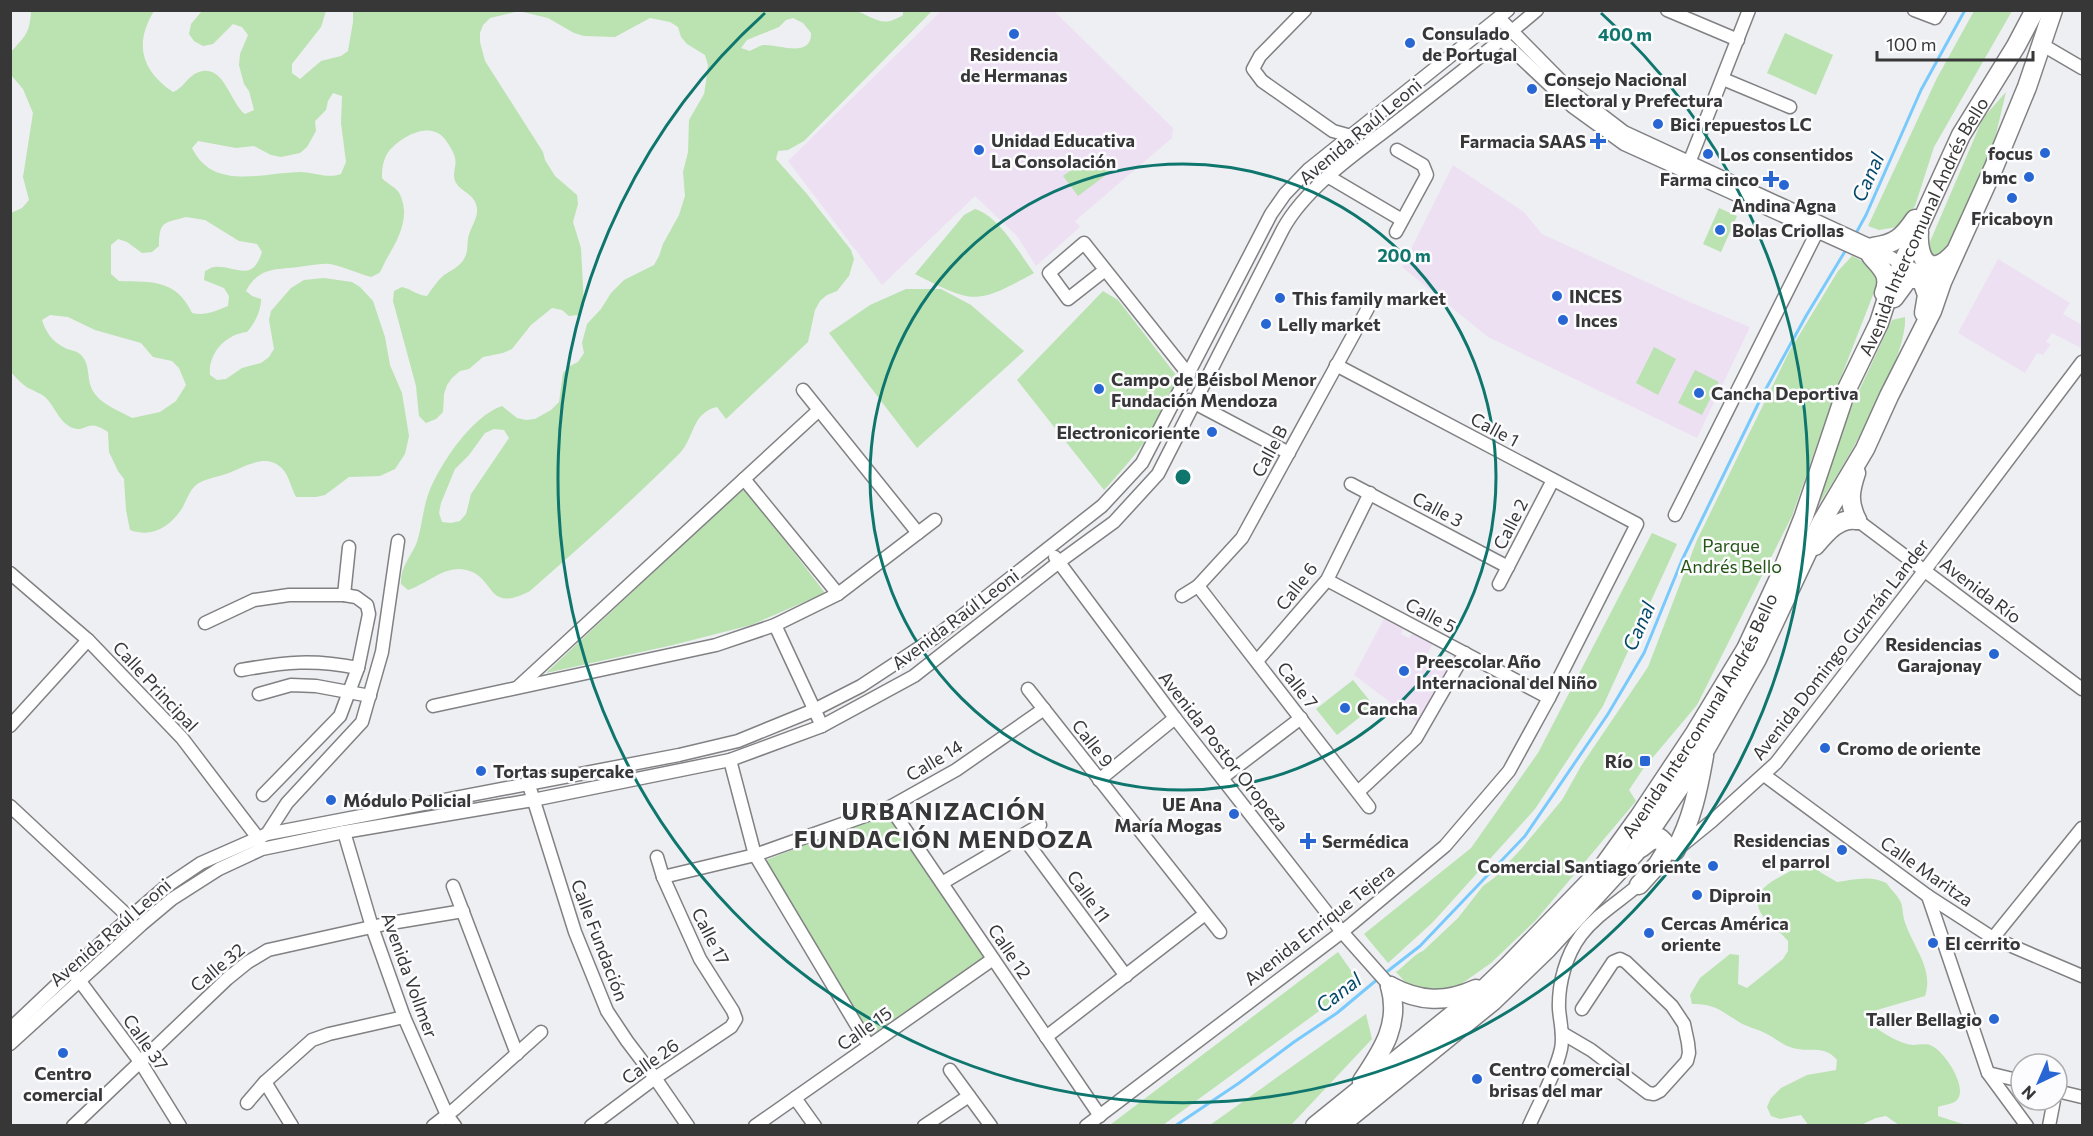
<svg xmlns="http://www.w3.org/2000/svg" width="2093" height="1136" font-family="Commissioner,sans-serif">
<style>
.education{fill:#ede0f3}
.green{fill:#bbe2b1;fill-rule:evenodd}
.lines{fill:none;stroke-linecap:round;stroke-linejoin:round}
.stream{stroke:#79cafc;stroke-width:3}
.street-casing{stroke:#818184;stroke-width:15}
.secondary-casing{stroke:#818184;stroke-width:21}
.street{stroke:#fff;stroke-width:12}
.secondary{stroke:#fff;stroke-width:18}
.ring{fill:none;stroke:#0f766e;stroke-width:3}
.poi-dot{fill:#2766d3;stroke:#fcfcfe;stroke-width:2}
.labels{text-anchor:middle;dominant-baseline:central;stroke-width:5;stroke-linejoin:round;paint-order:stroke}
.poi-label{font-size:18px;font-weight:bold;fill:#373738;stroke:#fcfcfe;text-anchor:start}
.street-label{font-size:18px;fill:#373738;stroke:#fcfcfe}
.park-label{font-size:18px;fill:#245514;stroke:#fcfcfe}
.water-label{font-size:20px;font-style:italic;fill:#034868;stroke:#fcfcfe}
.district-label{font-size:24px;font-weight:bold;letter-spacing:1.5px;fill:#373738;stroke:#fcfcfe}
.centre{fill:#0f766e;stroke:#fcfcfe;stroke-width:3}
.ring-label{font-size:18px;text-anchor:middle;font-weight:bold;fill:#0f766e;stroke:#fcfcfe;stroke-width:5;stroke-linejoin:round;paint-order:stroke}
</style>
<rect width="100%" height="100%" fill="#eeeff2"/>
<g class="education">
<polygon points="941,11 1054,11 1173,128 1172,138 1075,221 1080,227 1036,266 1017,236 975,196 882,285 788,161"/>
<polygon points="1453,165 1524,212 1542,234 1692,303 1750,327 1697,438 1488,337 1402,267"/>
<polygon points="1998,259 2070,303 2063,314 2082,325 2082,345 2081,348 2052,333 2046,342 2051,344 2043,355 2037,353 2025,373 1958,333"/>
<polygon points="1384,619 1403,629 1401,634 1409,638 1413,632 1433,643 1427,655 1447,666 1454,655 1454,660 1418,723 1354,675"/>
</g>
<g class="green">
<path d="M854,10C875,17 881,29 903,15V11H932L804,141L788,150L778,151L776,159L807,194L851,250L854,259L849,276L837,291L827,295L820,301L815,310L808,342L726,419L717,407C691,413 695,438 679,454C631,502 581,546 530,591C482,616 498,571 459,569C441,569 424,585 408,590L401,584C400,567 411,557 417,542C422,526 423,508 429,492C440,464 472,416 502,406L517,418L526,420L535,419L551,410L559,402L563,373L570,366L578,362L584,353L582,343L587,324L601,309L611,293L624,280L654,265L659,256L663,244L679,215L685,196L683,172L688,152L689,120L704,94L707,75L708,65L705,55L687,44L681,37L678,27L670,22L650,18L615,37L584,36L574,33L548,18L519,11L490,18L483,25L480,33V42L485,61L543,152L545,160L555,176L577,195L578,204L573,222L581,248L584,306L578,315L569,316L562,310L552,308L531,325L512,349L503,353L483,357L469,369L460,371L452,378L447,385L444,394L443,412L436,419L426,423L419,416L416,386L393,301L394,291L402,287C411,289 417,295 427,296C432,289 437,281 444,275C452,270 461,266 465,257C468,252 467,245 468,239C470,225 483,215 474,200C469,192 459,190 455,181C452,173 457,166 455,158C454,152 448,143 444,138C429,121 402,136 389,151C383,159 382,168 382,178C388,185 398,187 401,197C410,220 397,241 386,260C384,263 382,270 379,273C379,273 371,277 371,277C357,273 345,267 330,264C320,263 309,266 298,267C275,270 259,267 246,291L252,296L261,299C261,311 255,323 247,332C226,334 208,353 210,375L217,380L226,379L242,368L261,363L269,357L274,349L269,320L271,311L291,288L304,280L324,278L352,282L360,287L373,301L385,337L390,365L402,393L409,436L405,454L395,469L380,476L349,477L325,495L316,497H296C290,486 289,472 278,465C262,454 241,469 226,474C217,477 203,479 196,485C189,491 186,502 181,510C169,527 152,538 130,530L126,510L124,479L118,471L109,452L108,432C86,417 87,433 73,428C59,423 55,406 45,397C40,393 34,391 28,388C22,384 16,378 11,372V213L22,208L29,200L23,177L33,113L23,89L11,75V52C24,37 30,34 31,11H154C134,44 141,70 173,92C184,88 187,76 199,72C224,63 230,103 245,114L254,110L249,91L244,84L239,65L240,54L248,35L242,27L233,24L213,44L203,46L194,41L189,34L191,24L202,11H326L321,27L292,64V73L300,79L321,61L341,56L348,51L353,22V11ZM793,18L803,23L811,33C812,59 778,44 763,45C759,46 754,49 750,51L741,48L747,40L779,27L786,20ZM333,93L342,96L341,123L346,162L341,174C327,179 314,172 299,172C262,173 213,191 192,148L198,141L236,148L254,146L271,155L281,157L300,153L307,147L316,131L315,121L326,110L328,101ZM186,217L205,220L239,241L257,244L262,252C252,284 235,265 214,267C211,267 208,270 205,271L204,280L224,288L229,296L228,306C215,311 206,316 192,313C176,279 152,282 119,281L111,274V245L118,239L127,242L142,253L152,252L159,246C159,220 165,223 186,217ZM50,315L68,317L95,330L141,343L153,357L172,361L179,368L186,385L176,401L160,412L132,418C118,410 97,403 91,387C87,377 90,365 82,356C77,350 71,351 65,348C53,342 46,333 42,320ZM494,429L504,430L509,438L471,494L466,514L460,521L451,523L442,522L439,513L441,503L455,469L469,455L485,433Z"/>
<polygon points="1974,11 2012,11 1934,147 1915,206 1897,227 1879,230 1868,226 1937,78"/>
<polygon points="1785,33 1833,55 1816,95 1767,73"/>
<polygon points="2006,92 1992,151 1946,252 1933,259 1926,251 1983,118"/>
<polygon points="1094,153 1110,172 1078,196 1063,176"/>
<polygon points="1719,208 1737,216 1721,252 1703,244"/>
<path d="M975,209C999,216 1019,253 1034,273C976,305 974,304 915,274L964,215Z"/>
<path d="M1852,256C1866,262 1872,268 1878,282L1836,390L1792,516L1697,705L1643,769L1629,790L1636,801L1536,920L1491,963L1457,987L1438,990L1420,991L1406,983L1396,972C1405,966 1414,954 1423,951L1458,918L1483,886L1494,878L1522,848L1562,800L1581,766L1648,667L1697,540L1789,352L1838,271Z"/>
<polygon points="906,289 941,289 971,305 1024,351 917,448 829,333 870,305"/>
<path d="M1103,291L1118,300L1176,375C1173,413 1129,463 1104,490L1017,380Z"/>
<path d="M1905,317C1908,359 1843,467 1819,504L1844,423L1892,320Z"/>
<polygon points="1654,347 1676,359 1658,395 1636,383"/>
<polygon points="1695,370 1719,382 1702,415 1678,403"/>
<polygon points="744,487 825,593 751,625 673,645 546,673"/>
<polygon points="1652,533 1677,544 1603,706 1535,809 1433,922 1388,963 1364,934 1471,848 1538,753"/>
<polygon points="1353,680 1374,706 1337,735 1316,709"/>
<polygon points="889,813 986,956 869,1037 766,860"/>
<path d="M1809,859L1820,872L1837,882C1852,880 1869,875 1884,882C1886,882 1889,886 1890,888C1908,907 1899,906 1906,925C1914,948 1934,970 1925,996L1877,1010L1872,1015L1871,1024C1882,1033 1900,1044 1913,1045C1920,1045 1926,1043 1932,1046C1944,1051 1970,1089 1956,1101C1952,1104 1943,1105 1938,1107V1116L1966,1125H1899L1886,1116L1876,1118L1861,1125L1809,1126L1801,1115L1780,1119L1771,1116L1767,1107L1771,1098L1781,1088L1807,1075L1836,1070L1837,1060C1823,1043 1808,1054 1790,1047C1781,1044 1774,1037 1765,1033C1757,1029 1747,1027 1739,1022C1721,1011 1716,1004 1692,1004L1690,995L1700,978L1730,954L1739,955L1738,984L1747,988L1783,959L1788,951V941C1780,931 1764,922 1759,909C1751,887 1780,878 1794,869C1800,865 1802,862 1809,859Z"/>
<polygon points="1338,952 1359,982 1163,1125 1110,1125"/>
<polygon points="1366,1014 1372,1039 1291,1125 1210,1125"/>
</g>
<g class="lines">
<g class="stream">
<polyline points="1855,235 1866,215 1921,90 1965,10"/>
<polyline points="1384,974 1420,946 1525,836 1608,714 1644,653 1682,560 1762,396 1806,316 1847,248"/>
<polyline points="1175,1126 1239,1083 1294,1042 1337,1013 1379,978"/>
</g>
<defs>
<g id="street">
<polyline points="1305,10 1260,56 1253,69 1262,81 1333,131 1351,136"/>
<polyline points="1667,10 1738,40"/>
<polyline points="1914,10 1935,18 1940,10"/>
<polyline points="1499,18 1573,93 1624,132 1873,247 1902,264 1942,282"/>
<polyline points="1488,27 1573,107 1624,144 1878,259"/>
<polyline points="2041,44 2082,68"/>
<polyline points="1723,79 1790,107"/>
<polyline points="1687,168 1749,10"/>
<polyline points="1329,177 1402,220"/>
<polyline points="1396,232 1427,175 1423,165 1397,150"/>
<polyline points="1105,270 1068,299 1049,273 1084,243 1189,375"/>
<polyline points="803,390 918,533"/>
<polyline points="1189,400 1289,453"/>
<polyline points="744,479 838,594"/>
<polyline points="1351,484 1508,567"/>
<polyline points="1675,515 1817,232"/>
<polyline points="1857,520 2082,689"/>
<polyline points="1055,557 1175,718 1342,932 1390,986"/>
<polyline points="10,573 88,640 182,738 258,838 260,845"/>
<polyline points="1327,580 1549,698"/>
<polyline points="1499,584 1553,480"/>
<polyline points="1198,586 1369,807"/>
<polyline points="344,595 349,547"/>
<polyline points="1182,596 1198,586 1242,538 1368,308"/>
<polyline points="205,623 254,600 289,595 344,595 356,597 367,605 369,614 358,668 340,716 263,795"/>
<polyline points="775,625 822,726"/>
<polyline points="1257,661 1327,580 1370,493"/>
<path d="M241,670C286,662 313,659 358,668"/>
<polyline points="518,687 819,410"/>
<polyline points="1028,689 1220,932"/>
<polyline points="259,694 291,685 316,686 370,696"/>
<polyline points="433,706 716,645 775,625 838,594 935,520"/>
<polyline points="10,726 88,640"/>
<polyline points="730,760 755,855 869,1046"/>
<polyline points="1764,775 1928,896 1993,938 2082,976"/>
<polyline points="1222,778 1301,718"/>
<polyline points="1099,780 1175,718"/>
<polyline points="528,782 575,932 607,1011 627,1041 655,1078 688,1126"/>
<polyline points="1358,792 1416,738 1465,653"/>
<polyline points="10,806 130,918"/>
<polyline points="890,807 1100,1116"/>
<polyline points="344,832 372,927 404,1017 447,1115 455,1126"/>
<polyline points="267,834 287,803 362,722 382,652 398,541"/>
<polyline points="1023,837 1126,976"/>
<polyline points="1680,847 1712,821 1776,763 1925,570 2082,362"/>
<polyline points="663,877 755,855 890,807 956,770 1044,709"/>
<polyline points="942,883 1040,825"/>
<polyline points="453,886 517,1054"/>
<polyline points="1928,896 1988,1073 2027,1126"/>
<polyline points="1993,938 2082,828"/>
<polyline points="76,976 141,1063 180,1126"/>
<polyline points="10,1029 104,940 164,888 201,863 267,834 679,755 738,741 814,710 861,686 934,638 1102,506 1142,463 1271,214 1285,194 1309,169 1508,10"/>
<polyline points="1562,1033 1591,1050 1648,1093 1654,1094 1660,1091 1687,1061 1689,1053 1688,1043 1684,1024 1672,1006 1626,962 1620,959 1613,962 1582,1009"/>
<polyline points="1046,1037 1205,914"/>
<path d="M10,1044L141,925L172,899L219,869L262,849L344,832L533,800L730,760L822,726L914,676L1059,562L1114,522L1158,474L1283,229C1305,189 1353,155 1389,128C1439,89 1489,51 1537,10"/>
<polyline points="950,1070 991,1126"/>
<polyline points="1988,1073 2021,1081"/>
<polyline points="265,1082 292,1126"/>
<polyline points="2057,1091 2082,1097"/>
<polyline points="795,1098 815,1126"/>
<polyline points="247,1103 265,1082 312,1040 329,1034 404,1017"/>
<polyline points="73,1126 227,979 248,962 268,950 385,924 463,911"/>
<polyline points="433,1126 456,1108 541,1032"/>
<polyline points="591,1126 655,1078 731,1027 736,1019 733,1011 700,959 663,877 657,857"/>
<polyline points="755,1126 993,959"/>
<polyline points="924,1126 969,1096"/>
<polyline points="1086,1126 1342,932 1445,846 1509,771 1549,698 1637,524 1336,365"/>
<path d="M1529,1126C1540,1101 1555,1075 1561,1049C1564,1036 1560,1022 1559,1009C1558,984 1566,955 1581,935C1598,913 1622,900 1643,881"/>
<polyline points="2049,1126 2054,1100"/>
</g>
<g id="secondary">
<path d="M1919,232C1917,260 1931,279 1954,253"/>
<path d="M1873,247C1895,244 1902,238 1915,219"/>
<path d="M1871,256C1882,268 1891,276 1884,293"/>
<polyline points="1894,298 1908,279 1916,279 1922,281 1927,295 1924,313"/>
<path d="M1856,473C1850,491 1848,502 1857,520"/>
<path d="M1815,546C1826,533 1839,517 1857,520"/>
<path d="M1675,851C1692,820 1698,790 1704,756"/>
<polyline points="1639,885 1658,864 1666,851 1664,842 1660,838 1650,841 1641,848"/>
<path d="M1390,986C1420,1002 1445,1003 1476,989"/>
<path d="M1362,1081C1382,1051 1401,1024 1390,986"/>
<path id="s1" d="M1315,1126L1482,991L1508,966L1600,871L1639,817L1695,733L1746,649L1781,574L1804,516L1846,391L1879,323L1888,295L1961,135L2016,46L2035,10"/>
<polyline points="1339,1126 1493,1001 1547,949 1635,853 1705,750 1757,659 1821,523 1865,449 1889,396 1932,311 1942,282 1994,167 2027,87 2053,10"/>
</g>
</defs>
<use href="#street" class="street-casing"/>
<use href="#secondary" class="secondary-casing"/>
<use href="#street" class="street"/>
<use href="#secondary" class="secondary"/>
</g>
<g class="ring">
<circle cx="1183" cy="477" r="313"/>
<path d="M1601 13A625 625 0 1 1 765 13"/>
</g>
<g class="poi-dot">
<circle cx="1014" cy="34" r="6"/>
<circle cx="1410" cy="43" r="6"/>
<circle cx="1532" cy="89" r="6"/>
<circle cx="1658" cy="124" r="6"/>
<path d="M1595 132h6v6h6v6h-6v6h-6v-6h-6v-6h6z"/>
<circle cx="979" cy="150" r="6"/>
<circle cx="2045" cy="153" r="6"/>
<circle cx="1708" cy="154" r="6"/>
<circle cx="2029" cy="177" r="6"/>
<path d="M1768 170h6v6h6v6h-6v6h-6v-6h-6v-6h6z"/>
<circle cx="1784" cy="185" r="6"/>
<circle cx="2012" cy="198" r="6"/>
<circle cx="1720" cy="230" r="6"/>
<circle cx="1557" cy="296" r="6"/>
<circle cx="1280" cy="298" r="6"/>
<circle cx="1563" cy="320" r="6"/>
<circle cx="1266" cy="324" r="6"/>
<circle cx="1099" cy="389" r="6"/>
<circle cx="1699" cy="393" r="6"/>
<circle cx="1212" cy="432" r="6"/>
<circle cx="1994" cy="654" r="6"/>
<circle cx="1404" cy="671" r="6"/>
<circle cx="1345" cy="708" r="6"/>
<circle cx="1825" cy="748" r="6"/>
<rect x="1639" y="755" width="12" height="12" rx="3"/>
<circle cx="481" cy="771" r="6"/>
<circle cx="331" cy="800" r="6"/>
<circle cx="1234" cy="814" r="6"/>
<path d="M1305 832h6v6h6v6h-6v6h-6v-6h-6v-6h6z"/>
<circle cx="1842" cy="850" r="6"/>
<circle cx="1713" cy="866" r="6"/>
<circle cx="1697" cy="895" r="6"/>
<circle cx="1649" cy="933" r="6"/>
<circle cx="1933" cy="943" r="6"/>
<circle cx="1994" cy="1019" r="6"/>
<circle cx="63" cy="1053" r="6"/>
<circle cx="1477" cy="1079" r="6"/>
</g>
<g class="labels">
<g class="poi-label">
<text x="1422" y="33">Consulado<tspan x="1422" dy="21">de Portugal</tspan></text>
<text x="1014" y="54" text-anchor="middle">Residencia<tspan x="1014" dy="21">de Hermanas</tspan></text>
<text x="1544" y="79">Consejo Nacional<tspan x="1544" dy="21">Electoral y Prefectura</tspan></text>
<text x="1670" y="124">Bici repuestos LC</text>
<text x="991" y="140">Unidad Educativa<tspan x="991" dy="21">La Consolación</tspan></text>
<text x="1586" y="141" text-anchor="end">Farmacia SAAS</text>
<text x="2033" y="153" text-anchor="end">focus</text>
<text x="1720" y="154">Los consentidos</text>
<text x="2017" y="177" text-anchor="end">bmc</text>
<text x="1759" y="179" text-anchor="end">Farma cinco</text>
<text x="1784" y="205" text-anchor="middle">Andina Agna</text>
<text x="2012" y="218" text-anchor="middle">Fricaboyn</text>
<text x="1732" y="230">Bolas Criollas</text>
<text x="1569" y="296">INCES</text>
<text x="1292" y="298">This family market</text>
<text x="1575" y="320">Inces</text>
<text x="1278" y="324">Lelly market</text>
<text x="1111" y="379">Campo de Béisbol Menor<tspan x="1111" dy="21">Fundación Mendoza</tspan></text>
<text x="1711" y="393">Cancha Deportiva</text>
<text x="1200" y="432" text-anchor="end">Electronicoriente</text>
<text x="1982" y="644" text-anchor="end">Residencias<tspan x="1982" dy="21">Garajonay</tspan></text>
<text x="1416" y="661">Preescolar Año<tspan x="1416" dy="21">Internacional del Niño</tspan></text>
<text x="1357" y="708">Cancha</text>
<text x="1837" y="748">Cromo de oriente</text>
<text x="1633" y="761" text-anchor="end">Río</text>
<text x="493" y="771">Tortas supercake</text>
<text x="343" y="800">Módulo Policial</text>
<text x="1222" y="804" text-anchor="end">UE Ana<tspan x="1222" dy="21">María Mogas</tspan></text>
<text x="1830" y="840" text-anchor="end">Residencias<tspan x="1830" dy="21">el parrol</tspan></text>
<text x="1322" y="841">Sermédica</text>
<text x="1701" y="866" text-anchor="end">Comercial Santiago oriente</text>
<text x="1709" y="895">Diproin</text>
<text x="1661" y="923">Cercas América<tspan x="1661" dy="21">oriente</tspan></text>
<text x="1945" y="943">El cerrito</text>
<text x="1982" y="1019" text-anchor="end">Taller Bellagio</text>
<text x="1489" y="1069">Centro comercial<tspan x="1489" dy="21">brisas del mar</tspan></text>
<text x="63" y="1073" text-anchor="middle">Centro<tspan x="63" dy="21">comercial</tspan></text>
</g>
<g class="street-label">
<text transform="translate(1360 131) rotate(-40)">Avenida Raúl Leoni</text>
<text stroke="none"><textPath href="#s1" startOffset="1108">Avenida Intercomunal Andrés Bello</textPath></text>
<text transform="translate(1495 429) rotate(28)">Calle 1</text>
<text transform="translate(1269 451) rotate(-62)">Calle B</text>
<text transform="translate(1438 509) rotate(28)">Calle 3</text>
<text transform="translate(1510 524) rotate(-63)">Calle 2</text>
<text transform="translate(1296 586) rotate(-52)">Calle 6</text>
<text transform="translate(1981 590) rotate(37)">Avenida Río</text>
<text transform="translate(1431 615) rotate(28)">Calle 5</text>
<text transform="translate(955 619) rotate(-37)">Avenida Raúl Leoni</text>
<text transform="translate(1840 649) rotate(-52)">Avenida Domingo Guzmán Lander</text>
<text transform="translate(1298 685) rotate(52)">Calle 7</text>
<text transform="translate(156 686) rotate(47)">Calle Principal</text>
<text stroke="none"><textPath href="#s1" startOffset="568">Avenida Intercomunal Andrés Bello</textPath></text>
<text transform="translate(1093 743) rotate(52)">Calle 9</text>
<text transform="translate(1224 751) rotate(52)">Avenida Postor Oropeza</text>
<text transform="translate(934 760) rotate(-31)">Calle 14</text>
<text transform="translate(1927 871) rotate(35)">Calle Maritza</text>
<text transform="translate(1089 896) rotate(54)">Calle 11</text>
<text transform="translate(1319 924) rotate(-38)">Avenida Enrique Tejera</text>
<text transform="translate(110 932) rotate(-41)">Avenida Raúl Leoni</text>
<text transform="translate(711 936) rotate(63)">Calle 17</text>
<text transform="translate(600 940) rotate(69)">Calle Fundación</text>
<text transform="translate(1010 951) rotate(56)">Calle 12</text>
<text transform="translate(217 967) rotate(-40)">Calle 32</text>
<text transform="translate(410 975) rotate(70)">Avenida Vollmer</text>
<text transform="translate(864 1028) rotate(-35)">Calle 15</text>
<text transform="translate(146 1042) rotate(55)">Calle 37</text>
<text transform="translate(650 1061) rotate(-35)">Calle 26</text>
</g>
<g class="park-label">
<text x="1731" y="545">Parque<tspan x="1731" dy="21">Andrés Bello</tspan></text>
</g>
<g class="water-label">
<text transform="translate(1867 177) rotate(-66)">Canal</text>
<text transform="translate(1638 626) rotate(-66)">Canal</text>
<text transform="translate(1338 992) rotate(-37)">Canal</text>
</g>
<g class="district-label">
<text x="944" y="810">URBANIZACIÓN<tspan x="944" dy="28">FUNDACIÓN MENDOZA</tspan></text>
</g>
</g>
<circle cx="1183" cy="477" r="9" class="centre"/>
<g class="ring-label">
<text x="1625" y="41">400 m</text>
<text x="1404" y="262">200 m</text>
</g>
<rect width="2093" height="1136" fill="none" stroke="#373738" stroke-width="24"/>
<g transform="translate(2039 1082) rotate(224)"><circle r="28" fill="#fcfcfe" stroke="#adadaf" stroke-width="1.5"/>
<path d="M0-4.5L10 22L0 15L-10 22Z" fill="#2766d3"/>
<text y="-9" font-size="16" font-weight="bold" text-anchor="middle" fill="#373738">N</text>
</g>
<path d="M1877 51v9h156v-9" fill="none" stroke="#373738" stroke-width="3"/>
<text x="1886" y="51" font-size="18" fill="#373738" stroke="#fcfcfe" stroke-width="4.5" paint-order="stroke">100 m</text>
</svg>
